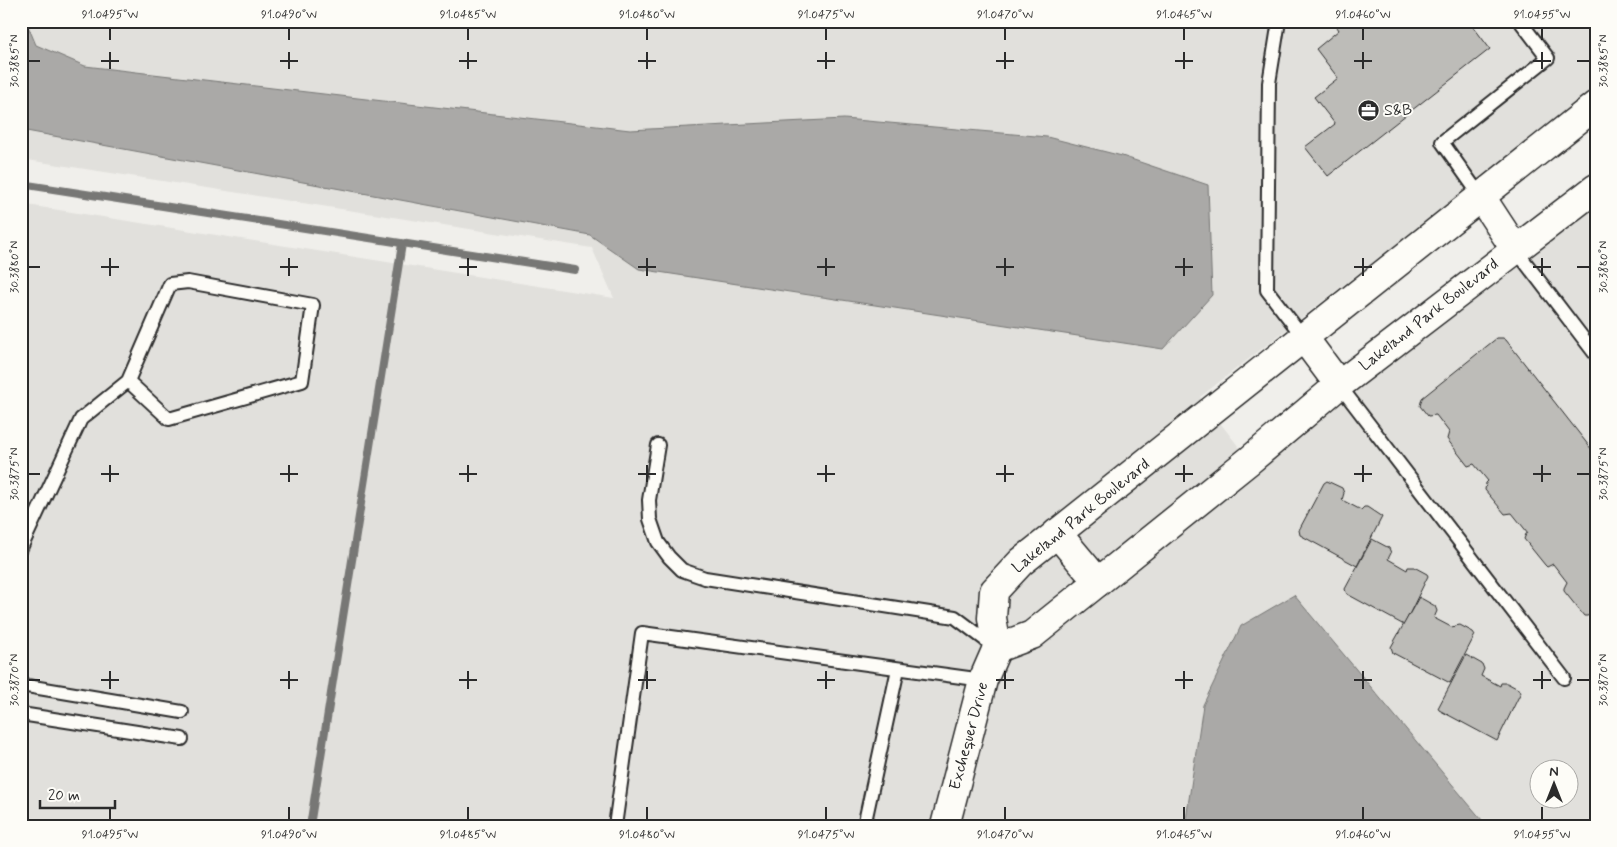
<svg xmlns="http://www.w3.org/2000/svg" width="1617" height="847" font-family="Mynerve,sans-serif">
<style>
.built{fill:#e1e0dc;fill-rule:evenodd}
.water{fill:#aaa9a7;stroke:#777775}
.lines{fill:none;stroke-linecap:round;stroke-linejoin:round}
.stream{stroke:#777775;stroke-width:8}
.building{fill:#bdbcb8;stroke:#2b2b2b}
.service-casing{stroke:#2b2b2b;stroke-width:16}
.tertiary-casing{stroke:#2b2b2b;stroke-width:31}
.service{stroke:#fdfcf7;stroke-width:12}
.tertiary{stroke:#fdfcf7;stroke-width:28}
.ticks{fill:none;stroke:#2b2b2b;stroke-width:2}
.labels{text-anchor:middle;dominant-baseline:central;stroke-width:4;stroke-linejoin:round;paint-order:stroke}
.poi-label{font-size:16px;fill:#2b2b2b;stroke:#fdfcf7;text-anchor:start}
.street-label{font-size:16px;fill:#2b2b2b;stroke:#fdfcf7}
.neatline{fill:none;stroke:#2b2b2b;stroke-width:2}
.ticks-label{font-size:12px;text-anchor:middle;fill:#2b2b2b}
</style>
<rect width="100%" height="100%" fill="#f0efeb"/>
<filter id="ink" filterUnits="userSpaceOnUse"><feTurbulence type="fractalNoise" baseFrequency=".02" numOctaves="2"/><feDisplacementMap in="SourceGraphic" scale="10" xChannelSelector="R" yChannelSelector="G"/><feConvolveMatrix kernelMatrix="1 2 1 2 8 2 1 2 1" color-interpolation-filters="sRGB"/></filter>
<g filter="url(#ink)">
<path class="built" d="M21,21H1596V88L1200,397L1249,460L1596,188V826H21V204L614,298L592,248L21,159ZM1540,770H1570V800H1540Z"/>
<g class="water">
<polygon points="21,21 26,21 36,45 85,66 630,130 844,119 1047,137 1122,156 1208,185 1212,295 1163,349 639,269 590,235 21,130"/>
<polygon points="1294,595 1487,826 1185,826 1203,705 1241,626"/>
</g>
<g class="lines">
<g class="stream">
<polyline points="21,184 575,270"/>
<polyline points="310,826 402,244"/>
</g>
</g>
<g class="building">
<polygon points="1333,21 1469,21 1490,49 1328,176 1305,147 1335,124 1314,97 1338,78 1316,49 1339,30"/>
<polygon points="1497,338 1503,338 1506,340 1596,455 1596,618 1593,614 1587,616 1584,616 1564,591 1564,588 1567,582 1553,564 1547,567 1545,565 1524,539 1526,534 1528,533 1512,513 1505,514 1485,490 1486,483 1488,481 1474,464 1468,466 1447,439 1449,432 1436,415 1428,416 1420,406 1422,398"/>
<polygon points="1327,481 1342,488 1344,493 1342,500 1361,510 1364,507 1367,507 1382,517 1357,566 1300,535 1299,530 1324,483"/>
<polygon points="1372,539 1389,548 1391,553 1388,559 1407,570 1408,567 1414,567 1427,574 1428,576 1404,625 1347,594 1346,592 1345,589"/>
<polygon points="1419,597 1435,606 1437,611 1434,618 1453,628 1455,626 1460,625 1473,632 1475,635 1450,683 1393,653 1391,647"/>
<polygon points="1466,655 1482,664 1484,669 1481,676 1500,686 1501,683 1507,683 1520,690 1521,692 1497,741 1439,710 1438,708"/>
</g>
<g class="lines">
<defs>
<g id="service">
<polyline points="1279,21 1269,83 1267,290 1304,338"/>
<polyline points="1481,197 1442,142 1548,58 1520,21"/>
<polyline points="1515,249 1596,355"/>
<polyline points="1339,385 1564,678"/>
<polyline points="658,445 649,500 650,519 658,542 669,557 682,570 705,578 955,617 995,647"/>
<polyline points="21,548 81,419 128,381 170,284 188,282 313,305 302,381 169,419 128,381"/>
<polyline points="21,685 182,712"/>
<polyline points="21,714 182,739"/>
<polyline points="615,826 642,633 983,680"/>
<polyline points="864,826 898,669"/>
</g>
<g id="tertiary">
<polyline points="1481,197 1515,249"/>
<polyline points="1304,338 1339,385"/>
<polyline points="1057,533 1098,582"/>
<polyline points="997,648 992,618 994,591 1021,562 1596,105"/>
<polyline points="997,648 1032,635 1250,460 1339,385 1596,188"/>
<polyline points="945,826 983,680 997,648"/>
</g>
</defs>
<use href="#service" class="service-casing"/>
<use href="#tertiary" class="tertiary-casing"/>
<use href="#service" class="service"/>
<use href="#tertiary" class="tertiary"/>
</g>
</g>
<path class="ticks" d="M110,28V40M289,28V40M468,28V40M647,28V40M826,28V40M1005,28V40M1184,28V40M1363,28V40M1542,28V40M110,52V69M289,52V69M468,52V69M647,52V69M826,52V69M1005,52V69M1184,52V69M1363,52V69M1542,52V69M28,61H40M101,61H119M280,61H298M459,61H477M638,61H656M817,61H835M996,61H1014M1175,61H1193M1354,61H1372M1533,61H1551M1577,61H1590M110,258V276M289,258V276M468,258V276M647,258V276M826,258V276M1005,258V276M1184,258V276M1363,258V276M1542,258V276M28,267H40M101,267H119M280,267H298M459,267H477M638,267H656M817,267H835M996,267H1014M1175,267H1193M1354,267H1372M1533,267H1551M1577,267H1590M110,465V482M289,465V482M468,465V482M647,465V482M826,465V482M1005,465V482M1184,465V482M1363,465V482M1542,465V482M28,474H40M101,474H119M280,474H298M459,474H477M638,474H656M817,474H835M996,474H1014M1175,474H1193M1354,474H1372M1533,474H1551M1577,474H1590M110,671V689M289,671V689M468,671V689M647,671V689M826,671V689M1005,671V689M1184,671V689M1363,671V689M1542,671V689M28,680H40M101,680H119M280,680H298M459,680H477M638,680H656M817,680H835M996,680H1014M1175,680H1193M1354,680H1372M1533,680H1551M1577,680H1590M110,807V820M289,807V820M468,807V820M647,807V820M826,807V820M1005,807V820M1184,807V820M1363,807V820M1542,807V820"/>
<defs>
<symbol id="office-disc" viewBox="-11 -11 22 22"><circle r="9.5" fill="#2b2b2b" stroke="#fdfcf7"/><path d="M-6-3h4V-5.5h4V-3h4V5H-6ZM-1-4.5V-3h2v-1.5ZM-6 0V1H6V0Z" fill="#fff"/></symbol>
</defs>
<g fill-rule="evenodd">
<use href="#office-disc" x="1356" y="98" width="25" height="25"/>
</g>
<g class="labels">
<g class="poi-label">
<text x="1384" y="110">S&amp;B</text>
</g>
<g class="street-label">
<text transform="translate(1429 315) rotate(-38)">Lakeland Park Boulevard</text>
<text transform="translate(1081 516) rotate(-39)">Lakeland Park Boulevard</text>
<text transform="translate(969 736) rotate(-75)">Exchequer Drive</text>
</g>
</g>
<rect width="1617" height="847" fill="none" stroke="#fdfcf7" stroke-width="55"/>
<g transform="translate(1554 784)"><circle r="24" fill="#fdfcf7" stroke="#a9a8a5"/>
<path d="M0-4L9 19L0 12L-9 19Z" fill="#2b2b2b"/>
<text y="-8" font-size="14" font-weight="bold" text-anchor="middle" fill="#2b2b2b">N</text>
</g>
<path d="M40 800v8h75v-8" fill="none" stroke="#2b2b2b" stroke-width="2.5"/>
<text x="48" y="800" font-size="15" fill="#2b2b2b" stroke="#fdfcf7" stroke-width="4" paint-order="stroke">20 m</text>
<rect x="28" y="28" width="1562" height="792" class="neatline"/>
<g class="ticks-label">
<text x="110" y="18">91.0495°W</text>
<text x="289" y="18">91.0490°W</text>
<text x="468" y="18">91.0485°W</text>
<text x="647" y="18">91.0480°W</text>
<text x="826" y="18">91.0475°W</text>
<text x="1005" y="18">91.0470°W</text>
<text x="1184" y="18">91.0465°W</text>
<text x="1363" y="18">91.0460°W</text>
<text x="1542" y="18">91.0455°W</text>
<text transform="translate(14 61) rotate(-90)" y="4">30.3885°N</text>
<text transform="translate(1603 61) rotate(-90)" y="4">30.3885°N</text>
<text transform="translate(14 267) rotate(-90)" y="4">30.3880°N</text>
<text transform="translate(1603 267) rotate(-90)" y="4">30.3880°N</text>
<text transform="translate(14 474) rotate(-90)" y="4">30.3875°N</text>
<text transform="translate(1603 474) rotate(-90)" y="4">30.3875°N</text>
<text transform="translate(14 680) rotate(-90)" y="4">30.3870°N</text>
<text transform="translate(1603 680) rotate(-90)" y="4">30.3870°N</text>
<text x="110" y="838">91.0495°W</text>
<text x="289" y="838">91.0490°W</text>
<text x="468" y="838">91.0485°W</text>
<text x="647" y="838">91.0480°W</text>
<text x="826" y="838">91.0475°W</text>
<text x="1005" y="838">91.0470°W</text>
<text x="1184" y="838">91.0465°W</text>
<text x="1363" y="838">91.0460°W</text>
<text x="1542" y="838">91.0455°W</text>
</g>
</svg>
